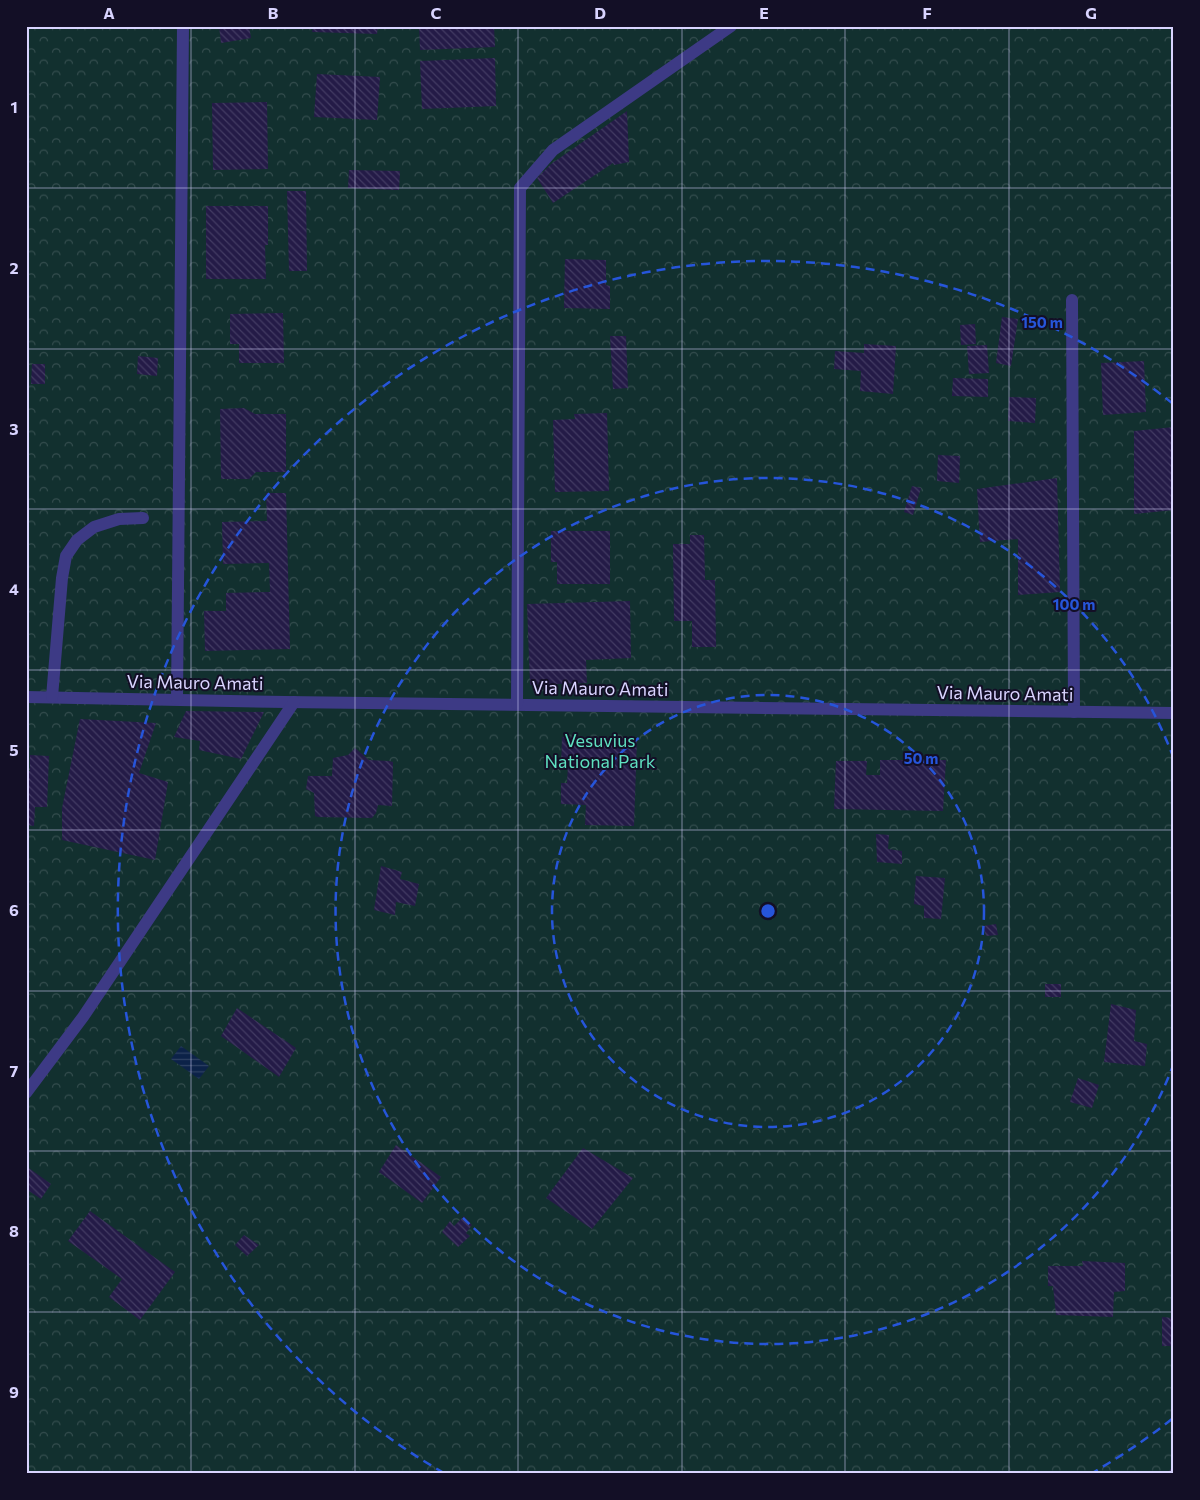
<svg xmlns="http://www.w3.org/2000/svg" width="1200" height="1500" font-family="Commissioner,sans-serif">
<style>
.park{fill:url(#park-crowns)}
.water{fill:url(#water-rules)}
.building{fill:url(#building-back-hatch)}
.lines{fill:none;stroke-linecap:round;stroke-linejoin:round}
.minor{stroke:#3d3a85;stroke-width:12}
.grid{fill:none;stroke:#d9d4ff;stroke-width:1;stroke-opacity:0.55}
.ring{fill:none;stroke:#2655da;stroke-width:2.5;stroke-dasharray:9 6}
.labels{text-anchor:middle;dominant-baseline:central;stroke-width:4;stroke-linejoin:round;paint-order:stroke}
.street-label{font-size:18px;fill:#d9d4ff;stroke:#130f26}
.park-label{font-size:18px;fill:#5fe0c0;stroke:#130f26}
.centre{fill:#2655da;stroke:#130f26;stroke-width:2.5}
.ring-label{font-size:15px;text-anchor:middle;font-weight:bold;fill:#2655da;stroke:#130f26;stroke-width:4;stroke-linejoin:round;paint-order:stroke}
.neatline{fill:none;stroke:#d9d4ff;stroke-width:2}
.grid-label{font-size:16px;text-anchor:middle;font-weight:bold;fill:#d9d4ff}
</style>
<defs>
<pattern id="park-crowns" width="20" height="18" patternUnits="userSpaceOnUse" patternTransform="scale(1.25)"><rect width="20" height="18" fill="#12302f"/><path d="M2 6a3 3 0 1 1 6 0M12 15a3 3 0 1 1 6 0" fill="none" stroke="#344d4e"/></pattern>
<pattern id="water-rules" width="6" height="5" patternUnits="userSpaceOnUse" patternTransform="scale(1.25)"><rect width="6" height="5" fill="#0c2248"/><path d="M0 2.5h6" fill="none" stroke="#2f4163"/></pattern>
<pattern id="building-back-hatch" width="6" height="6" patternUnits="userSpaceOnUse" patternTransform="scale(1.25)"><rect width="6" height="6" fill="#241b47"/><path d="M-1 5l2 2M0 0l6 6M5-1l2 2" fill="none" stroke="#433b63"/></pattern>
</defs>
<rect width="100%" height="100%" fill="#130f26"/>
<rect class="park" x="26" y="26" width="1148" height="1448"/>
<polygon class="water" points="181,1046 209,1066 199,1079 171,1059"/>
<g class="building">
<polygon points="219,26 249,26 251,38 221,43"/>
<polygon points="313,26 378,26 377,34 312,32"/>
<polygon points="419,26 494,26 495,47 420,50"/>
<polygon points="495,58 496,106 422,109 420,61"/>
<polygon points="317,74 380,77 377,120 314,117"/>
<polygon points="267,102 268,169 213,170 212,103"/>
<polygon points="627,111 629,162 614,165 613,163 553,203 537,178 551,164"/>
<polygon points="349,170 400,171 399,190 348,188"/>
<polygon points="287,191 306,191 307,271 289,271"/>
<polygon points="206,206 268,206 268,245 265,245 266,279 206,279"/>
<polygon points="565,259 606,260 606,285 610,286 610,309 564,308"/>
<polygon points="283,313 284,363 239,363 239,344 230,344 230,314"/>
<polygon points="1002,317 1018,319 1011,366 996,363"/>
<polygon points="975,324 976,344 961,345 960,325"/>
<polygon points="610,336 626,336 628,388 613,389"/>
<polygon points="864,344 896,346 893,394 860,391 861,371 834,369 835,351 864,353"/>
<polygon points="987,345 989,373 969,374 967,346"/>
<polygon points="138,356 158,358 157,376 137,374"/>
<polygon points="1144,361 1146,412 1103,415 1101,363"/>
<polygon points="32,364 45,364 45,384 31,384"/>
<polygon points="953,378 988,379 988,397 952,396"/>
<polygon points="1009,397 1036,398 1035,423 1008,421"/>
<polygon points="244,408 255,414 286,414 286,472 256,472 249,479 221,479 220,409"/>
<polygon points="607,413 609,491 555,492 553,420 575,419 574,414"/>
<polygon points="1174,427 1174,510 1134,514 1134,431"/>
<polygon points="938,455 960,456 959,483 937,481"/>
<polygon points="1057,478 1060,592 1018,595 1018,539 980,542 977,489"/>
<polygon points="912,486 921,488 913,515 904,512"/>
<polygon points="266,493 286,493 290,649 205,651 204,611 226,611 226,593 270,592 269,563 223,564 222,522 267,521"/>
<polygon points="551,531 610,531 610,584 557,584 557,562 551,562"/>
<polygon points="690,535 704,535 705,580 715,580 716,647 692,647 692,621 674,621 673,544 690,544"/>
<polygon points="630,601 631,658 586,660 587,683 530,685 527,604"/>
<polygon points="186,711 264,712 241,759 199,750 200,741 174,737"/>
<polygon points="80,719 156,723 139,773 168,782 155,860 62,840 62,808"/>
<polygon points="562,737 637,739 634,826 585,825 586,805 561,804 561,783 567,783 568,764 561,764"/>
<polygon points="355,748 369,760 389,761 393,762 392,806 378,805 376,813 372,818 318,817 315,816 314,793 306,789 308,776 332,776 333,758 348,755"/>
<polygon points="30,755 49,756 47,807 35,807 34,826 26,825 26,771 30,771"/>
<polygon points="880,760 946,760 943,811 834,809 836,761 867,761 866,775 880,775"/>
<polygon points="876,834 889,835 888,849 902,851 902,864 877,862"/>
<polygon points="381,866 402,872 400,879 419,884 415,906 396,902 395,915 374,910"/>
<polygon points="916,876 945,878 941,919 924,918 924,906 914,904"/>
<polygon points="996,924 998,935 986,936 983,926"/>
<rect x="1045" y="984" width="16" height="13"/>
<polygon points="1111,1004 1136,1010 1134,1041 1147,1044 1145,1066 1104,1062"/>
<polygon points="237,1008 296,1048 279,1077 221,1036"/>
<polygon points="1078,1078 1099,1085 1092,1108 1070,1102"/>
<polygon points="396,1145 441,1177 422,1203 379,1172"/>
<polygon points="583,1148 633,1178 592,1229 546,1198"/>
<polygon points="26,1166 51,1184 41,1199 26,1189"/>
<polygon points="90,1211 175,1272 140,1320 109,1297 122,1279 68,1241"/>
<polygon points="464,1216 472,1225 466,1233 470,1236 458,1247 442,1232 450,1221 454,1226"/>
<polygon points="244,1235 259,1245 247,1256 235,1245"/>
<polygon points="1082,1261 1125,1263 1125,1291 1114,1292 1113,1317 1056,1315 1053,1286 1048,1286 1048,1266 1083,1266"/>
<polygon points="1162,1317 1174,1318 1174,1346 1162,1346"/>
<polygon points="1174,1464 1174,1474 1167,1474"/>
</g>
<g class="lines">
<g class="minor">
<polyline points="1072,300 1074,712"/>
<polyline points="26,697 286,702 1174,713"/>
<polyline points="52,697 62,578 66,556 77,540 94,527 119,519 143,518"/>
<polyline points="177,699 183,26"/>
<polyline points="517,704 520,188 553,150 731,26"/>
<polyline points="26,1093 83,1017 294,702"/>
</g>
</g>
<path class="grid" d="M191,26V1474M355,26V1474M518,26V1474M682,26V1474M845,26V1474M1009,26V1474M26,188H1174M26,349H1174M26,509H1174M26,670H1174M26,830H1174M26,991H1174M26,1151H1174M26,1312H1174"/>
<g class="ring">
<circle cx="768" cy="911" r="216"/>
<path d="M1174 1063A433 433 0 1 1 1174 759"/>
<path d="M1172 1419A649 649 0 0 1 1092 1473M444 1473A649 649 0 1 1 1172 403"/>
</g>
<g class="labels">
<g class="street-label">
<text transform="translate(195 682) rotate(1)">Via Mauro Amati</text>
<text transform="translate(600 688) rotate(1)">Via Mauro Amati</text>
<text transform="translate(1005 693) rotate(1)">Via Mauro Amati</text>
</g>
<g class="park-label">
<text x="600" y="740">Vesuvius<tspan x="600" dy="21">National Park</tspan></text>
</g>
</g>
<circle cx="768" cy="911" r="8" class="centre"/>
<g class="ring-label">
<text x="1042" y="328">150 m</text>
<text x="1074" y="610">100 m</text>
<text x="921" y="764">50 m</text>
</g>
<rect width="1200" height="1500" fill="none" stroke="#130f26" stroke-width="55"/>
<rect x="28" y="28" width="1144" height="1444" class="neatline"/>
<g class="grid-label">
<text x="109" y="19">A</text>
<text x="273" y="19">B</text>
<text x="436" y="19">C</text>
<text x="600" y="19">D</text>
<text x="764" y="19">E</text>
<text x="927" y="19">F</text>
<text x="1091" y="19">G</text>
<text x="14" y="113">1</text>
<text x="14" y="274">2</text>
<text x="14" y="435">3</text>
<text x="14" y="595">4</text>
<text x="14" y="756">5</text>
<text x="14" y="916">6</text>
<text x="14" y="1077">7</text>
<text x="14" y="1237">8</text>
<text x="14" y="1398">9</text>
</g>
</svg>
